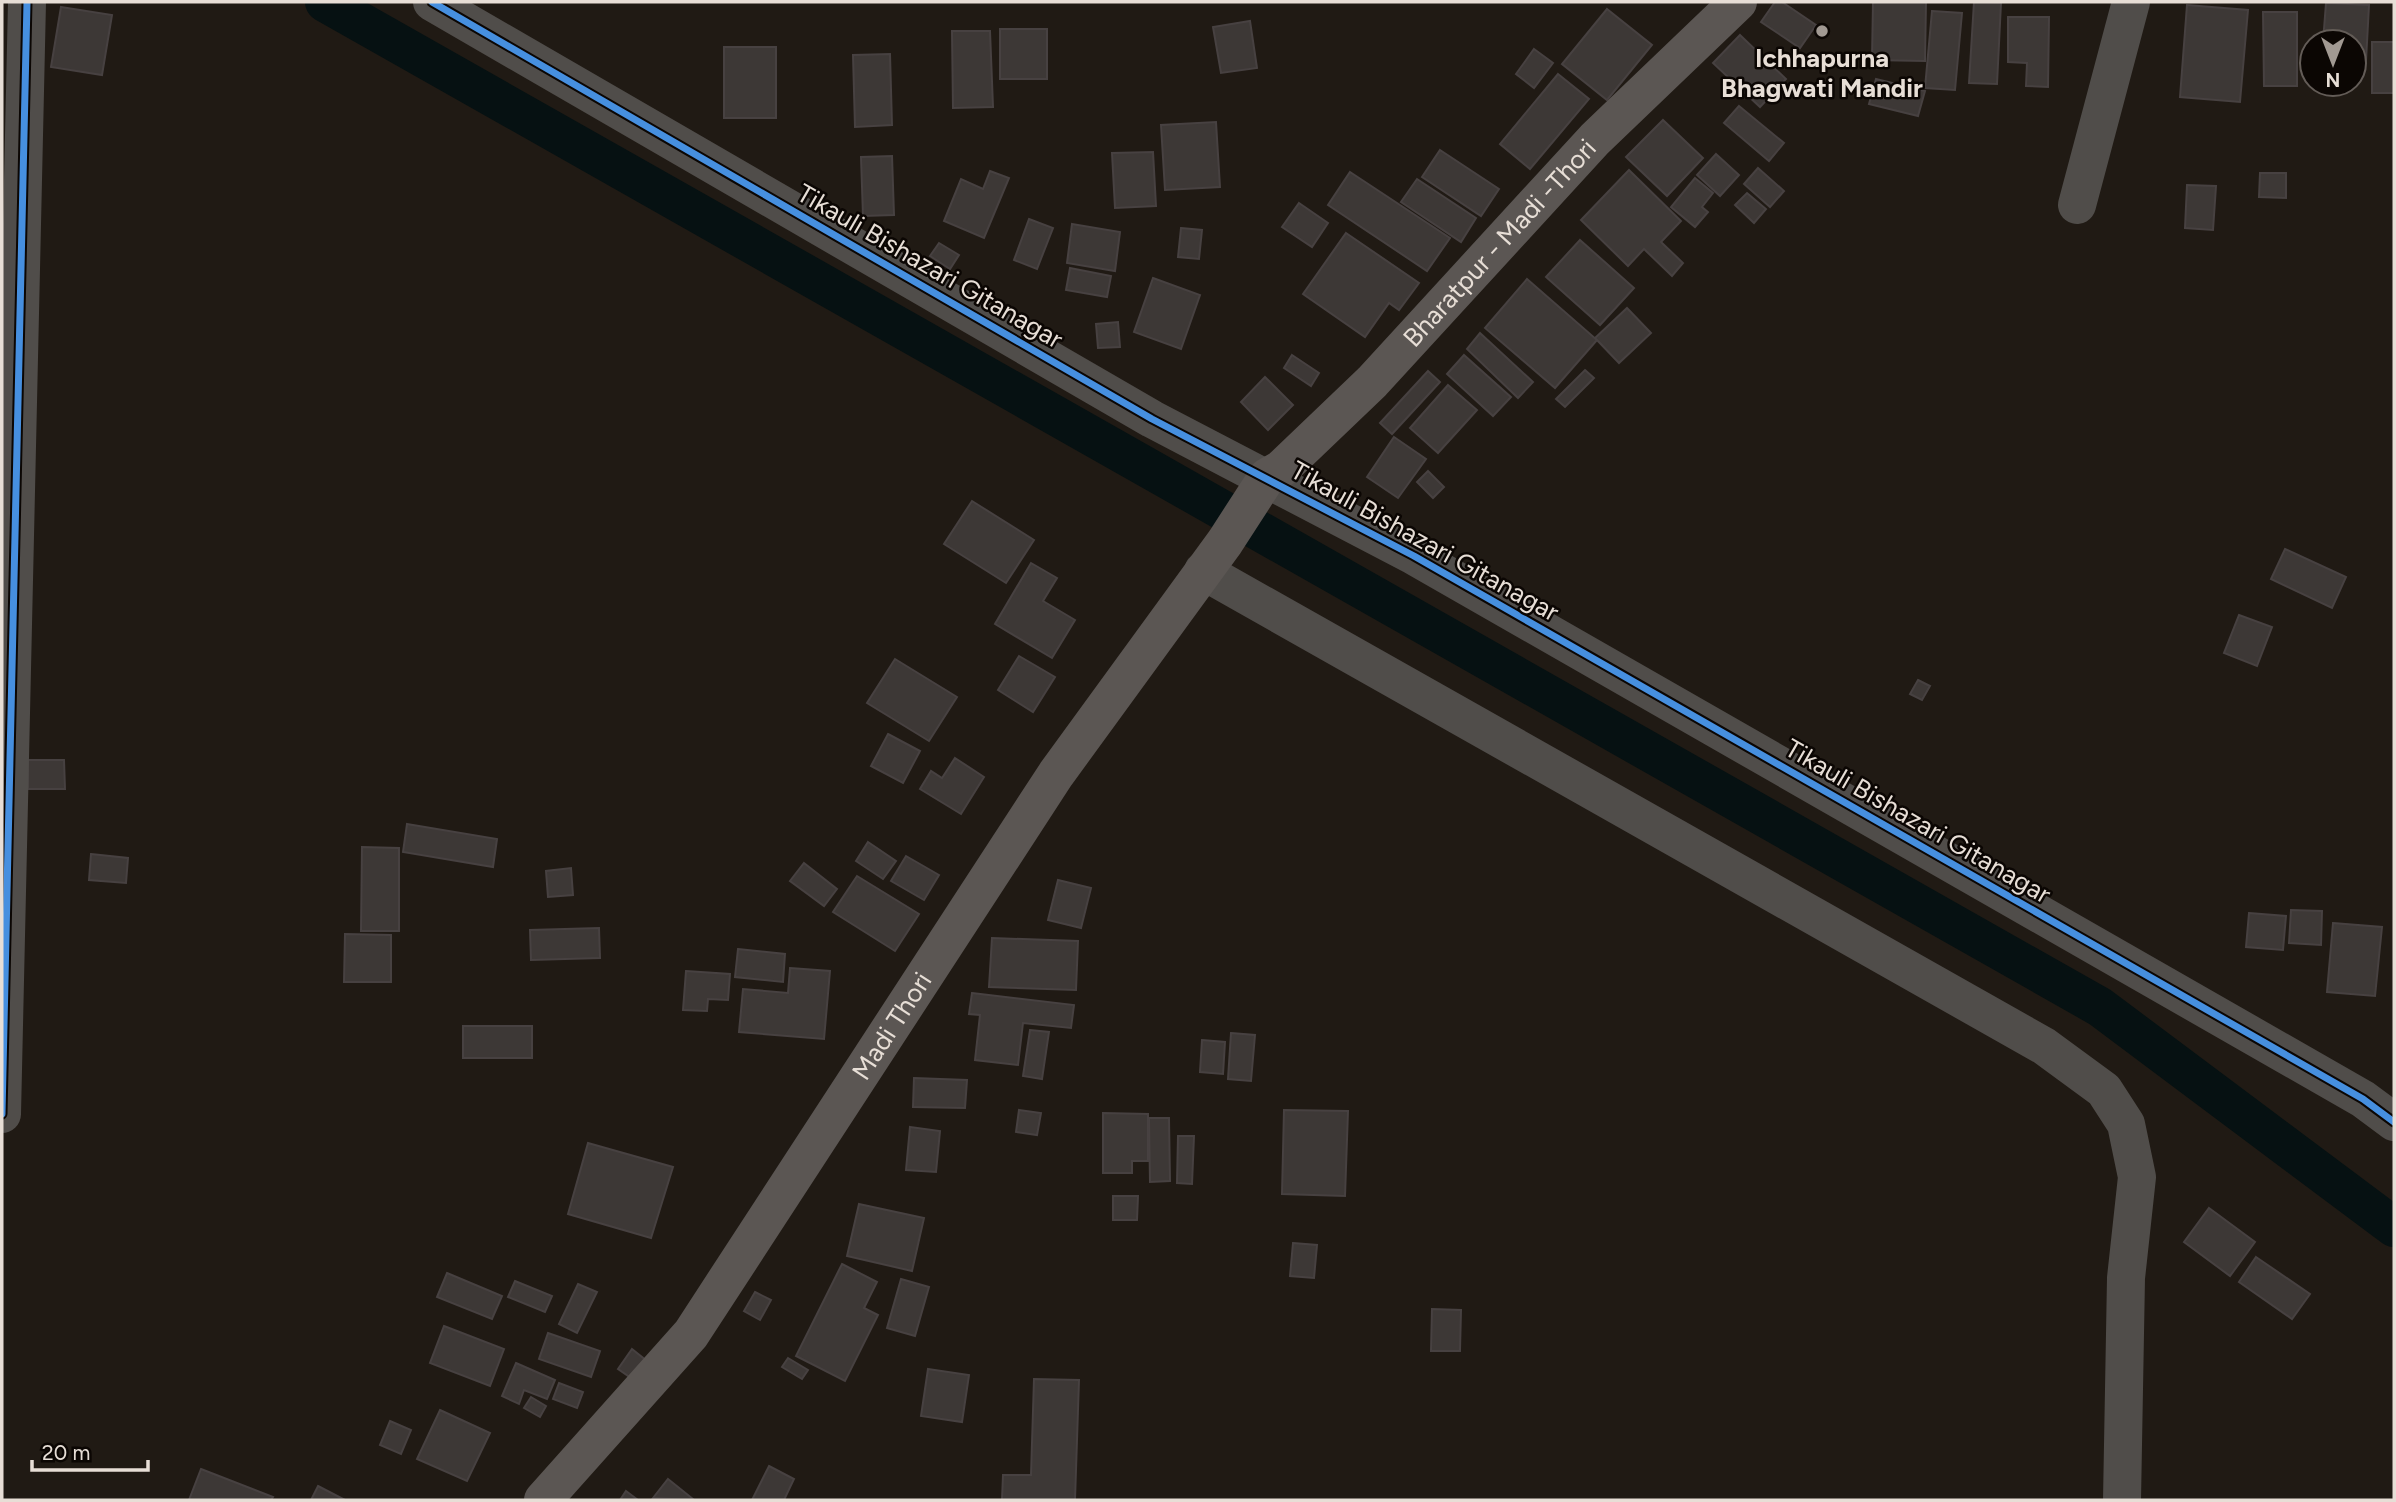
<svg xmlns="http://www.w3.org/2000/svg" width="2396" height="1502" font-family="Figtree,sans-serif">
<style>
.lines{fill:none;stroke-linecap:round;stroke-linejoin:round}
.canal{stroke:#061112;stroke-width:40}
.building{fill:#3d3836;stroke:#474141;stroke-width:2}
.minor{stroke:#504d4a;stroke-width:38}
.major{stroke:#5b5653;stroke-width:38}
.cycleway-casing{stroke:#0b0603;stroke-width:11}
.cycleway{stroke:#468fdf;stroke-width:7}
.poi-dot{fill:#a19992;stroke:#0b0603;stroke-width:2.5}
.labels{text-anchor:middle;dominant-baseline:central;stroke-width:5;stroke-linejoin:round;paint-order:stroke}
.poi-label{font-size:26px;font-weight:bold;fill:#e7ded6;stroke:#0b0603}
.street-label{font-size:26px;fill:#e7ded6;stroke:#0b0603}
</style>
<rect width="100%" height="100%" fill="#201a14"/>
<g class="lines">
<polyline class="canal" points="325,2 2100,1007 2394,1227"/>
</g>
<g class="building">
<polygon points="1775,2 1782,2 1816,25 1800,48 1761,22"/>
<polygon points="1873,2 1926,2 1925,61 1872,60"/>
<polygon points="1974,2 2001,3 1997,84 1969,83"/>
<polygon points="2326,3 2369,5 2366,61 2354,60 2354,42 2323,42"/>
<polygon points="2187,5 2248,10 2240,102 2180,97"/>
<polygon points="61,7 112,15 102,75 51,67"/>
<polygon points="1607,9 1652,45 1607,100 1562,64"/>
<polygon points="1932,11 1962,13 1955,90 1925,88"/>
<polygon points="2263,12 2297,12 2297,86 2264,86"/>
<polygon points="2008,17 2049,17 2048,87 2026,86 2027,63 2008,62"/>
<polygon points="1250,21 1257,68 1221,73 1213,27"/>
<rect x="1000" y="29" width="47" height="50"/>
<polygon points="952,31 990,31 993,107 953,108"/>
<polygon points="1740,35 1786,79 1760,107 1713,63"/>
<rect x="2372" y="42" width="22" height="51"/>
<rect x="724" y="47" width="52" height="71"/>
<polygon points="1534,49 1553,63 1534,88 1516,74"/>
<polygon points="890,54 892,125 855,127 853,55"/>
<polygon points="1558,74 1589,99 1530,169 1500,144"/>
<polygon points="1876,79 1925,91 1918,116 1869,104"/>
<polygon points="1739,106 1784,143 1769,161 1724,123"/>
<polygon points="1663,120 1703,158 1667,196 1626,157"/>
<polygon points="1216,122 1220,187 1165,190 1161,125"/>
<polygon points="1440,150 1499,189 1481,216 1422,177"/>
<polygon points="1153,152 1156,206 1115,208 1112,153"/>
<polygon points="1716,154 1739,175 1720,196 1697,175"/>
<polygon points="892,156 894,215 863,216 861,157"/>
<polygon points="1758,168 1784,191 1770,207 1744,184"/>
<polygon points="1629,170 1681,221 1661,242 1683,263 1672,276 1644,249 1628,266 1581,220"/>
<polygon points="990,171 1009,178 984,238 944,221 961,179 983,189"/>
<polygon points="1350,172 1450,238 1427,271 1328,205"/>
<polygon points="2260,173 2286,173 2286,198 2259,197"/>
<polygon points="1695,178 1713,193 1702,207 1708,212 1695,227 1671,207"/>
<polygon points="1417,179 1476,218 1461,242 1401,202"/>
<polygon points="2187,185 2216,186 2213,230 2185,228"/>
<polygon points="1747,193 1766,209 1754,223 1735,205"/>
<polygon points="1299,203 1328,223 1312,247 1282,227"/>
<polygon points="1029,219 1053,228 1037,269 1014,260"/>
<polygon points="1072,224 1120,232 1115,271 1067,263"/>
<polygon points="1181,228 1202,230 1199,259 1178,257"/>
<polygon points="1346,233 1419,283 1399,310 1389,303 1365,337 1303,294"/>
<polygon points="1580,240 1634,288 1600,325 1546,277"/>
<polygon points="939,243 959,255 950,269 930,256"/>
<polygon points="1070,268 1111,276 1107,297 1066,290"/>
<polygon points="1153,278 1200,295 1181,349 1134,332"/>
<polygon points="1527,279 1597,340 1555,388 1485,328"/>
<polygon points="1627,308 1651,333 1619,363 1595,338"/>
<polygon points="1118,322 1120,347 1098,348 1096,324"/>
<polygon points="1480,333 1533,382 1518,398 1467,349"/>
<polygon points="1292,355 1319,373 1311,386 1284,368"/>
<polygon points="1464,355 1511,397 1493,416 1447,374"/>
<polygon points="1585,370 1594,378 1565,407 1556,399"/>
<polygon points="1428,371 1440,382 1392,434 1380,423"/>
<polygon points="1265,377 1293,405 1268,430 1241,402"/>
<polygon points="1448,385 1477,410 1438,453 1410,428"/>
<polygon points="1394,437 1426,459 1398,498 1367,477"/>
<polygon points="1428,471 1444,487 1433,498 1417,482"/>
<polygon points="972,501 1034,540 1006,583 944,544"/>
<polygon points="2285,549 2346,577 2332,608 2271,579"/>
<polygon points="1031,563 1057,578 1043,601 1075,620 1052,658 995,624"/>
<polygon points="2239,615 2272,627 2257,666 2224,653"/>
<polygon points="1019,656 1055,677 1033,712 998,690"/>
<polygon points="895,659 957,697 929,741 867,703"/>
<polygon points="1918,680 1930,686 1922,700 1910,694"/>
<polygon points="888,734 920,751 903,783 871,766"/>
<polygon points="955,758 984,777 961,814 920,789 931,771 942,778"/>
<polygon points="28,760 64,760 65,789 28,789"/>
<polygon points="407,824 497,839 493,867 403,852"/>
<polygon points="868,842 896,861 883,879 856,861"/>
<polygon points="362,847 399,848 399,931 361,931"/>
<polygon points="91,854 128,858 126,883 89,880"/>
<polygon points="906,856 939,875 924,900 891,881"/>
<polygon points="804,863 837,889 824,906 790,881"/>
<polygon points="571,868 573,895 548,897 546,871"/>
<polygon points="857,876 919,914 895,951 833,912"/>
<polygon points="1058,880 1091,888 1081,928 1048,920"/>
<polygon points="2291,910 2322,911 2321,945 2289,943"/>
<polygon points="2249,913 2286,916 2283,950 2246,947"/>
<polygon points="2333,923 2382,927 2375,996 2327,992"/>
<polygon points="599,928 600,958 531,960 530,930"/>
<polygon points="345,934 391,935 391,982 344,982"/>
<polygon points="992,938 1078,941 1076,990 989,987"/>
<polygon points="738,949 785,954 783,982 735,977"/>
<polygon points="790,968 830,971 824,1039 739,1032 743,989 788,993"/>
<polygon points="686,971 730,974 728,1000 708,999 707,1011 683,1010"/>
<polygon points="972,993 1074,1005 1071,1028 1023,1023 1018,1065 975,1060 980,1015 969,1014"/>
<rect x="463" y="1026" width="69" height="32"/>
<polygon points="1030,1030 1049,1032 1042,1079 1023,1076"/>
<polygon points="1231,1033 1255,1035 1251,1081 1228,1079"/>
<polygon points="1202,1040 1225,1042 1223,1074 1200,1072"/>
<polygon points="914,1078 967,1080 965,1108 913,1107"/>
<polygon points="1019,1110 1041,1113 1037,1135 1016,1132"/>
<polygon points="1284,1110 1348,1111 1345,1196 1282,1194"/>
<polygon points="1103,1113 1148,1114 1148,1161 1132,1161 1132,1173 1103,1173"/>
<polygon points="1149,1118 1169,1118 1170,1181 1150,1182"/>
<polygon points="910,1127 940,1131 936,1172 906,1170"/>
<polygon points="1178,1136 1194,1136 1192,1184 1177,1183"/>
<polygon points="588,1143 673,1167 651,1238 568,1214"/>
<polygon points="1113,1196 1138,1196 1137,1220 1113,1220"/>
<polygon points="859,1204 924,1218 912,1271 847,1256"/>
<polygon points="2209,1208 2255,1242 2230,1276 2184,1242"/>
<polygon points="1293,1243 1317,1245 1314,1278 1290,1276"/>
<polygon points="2256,1257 2310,1294 2292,1319 2239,1282"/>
<polygon points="842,1264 877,1282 864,1308 878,1315 845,1381 796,1356"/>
<polygon points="447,1273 502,1296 492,1319 437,1297"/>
<polygon points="901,1279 929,1287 915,1336 887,1328"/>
<polygon points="515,1281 552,1296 545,1312 508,1297"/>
<polygon points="578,1284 597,1292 577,1333 559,1324"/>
<polygon points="755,1292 771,1300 760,1320 744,1311"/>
<polygon points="1432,1309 1461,1310 1460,1351 1431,1351"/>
<polygon points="444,1326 504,1349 490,1386 430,1363"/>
<polygon points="548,1333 600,1351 591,1377 539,1359"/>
<polygon points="632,1349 647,1361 634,1380 618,1369"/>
<polygon points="788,1358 808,1370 802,1379 782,1367"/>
<polygon points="516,1363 555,1380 547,1399 524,1390 519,1404 502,1396"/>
<polygon points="928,1369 969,1375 962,1422 921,1416"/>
<polygon points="1034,1379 1079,1380 1075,1500 1002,1500 1003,1475 1031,1475"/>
<polygon points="559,1383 583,1392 577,1408 553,1399"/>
<polygon points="531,1397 546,1406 540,1417 524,1408"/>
<polygon points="440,1410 490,1433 467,1481 417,1459"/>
<polygon points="390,1421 411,1430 401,1454 380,1445"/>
<polygon points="769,1466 794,1479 784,1500 752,1500"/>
<polygon points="201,1469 273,1497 271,1500 189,1500"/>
<polygon points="668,1479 693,1499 692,1500 653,1498"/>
<polygon points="318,1486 345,1500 311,1500"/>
<polygon points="626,1491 638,1500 620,1500"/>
</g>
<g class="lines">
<g class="minor">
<polyline points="432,2 1152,419 1414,556 2363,1099 2394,1122"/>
<polyline points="2077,205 2131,2"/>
<polyline points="1203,571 2044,1046 2104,1090 2126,1124 2137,1177 2126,1278 2122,1500"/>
<polyline points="2,1114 27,2"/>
</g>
<path class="major" id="s1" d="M543,1500L691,1334L1056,774L1225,542L1267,477L1281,469L1372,382L1595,139L1738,2"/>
<defs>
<g id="cycleway">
<polyline points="432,2 1152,419 1414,556 2363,1099 2394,1122"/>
<polyline points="2,1114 27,2"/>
</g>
</defs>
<use href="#cycleway" class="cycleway-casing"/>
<use href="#cycleway" class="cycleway"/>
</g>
<circle class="poi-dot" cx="1822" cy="31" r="7"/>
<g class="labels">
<g class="poi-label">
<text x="1822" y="58">Ichhapurna<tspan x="1822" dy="30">Bhagwati Mandir</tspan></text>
</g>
<g class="street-label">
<text stroke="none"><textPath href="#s1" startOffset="1586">Bharatpur - Madi -Thori</textPath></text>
<text transform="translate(930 266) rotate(30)">Tikauli Bishazari Gitanagar</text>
<text transform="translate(1425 541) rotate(29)">Tikauli Bishazari Gitanagar</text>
<text transform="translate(1918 821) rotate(30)">Tikauli Bishazari Gitanagar</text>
<text stroke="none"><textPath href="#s1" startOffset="590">Madi Thori</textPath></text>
</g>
</g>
<rect width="2396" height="1502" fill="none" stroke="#e7ded6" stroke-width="7"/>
<g transform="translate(2333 63) rotate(180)"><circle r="33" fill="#0b0603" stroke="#635c57" stroke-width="2"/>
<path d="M0-5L12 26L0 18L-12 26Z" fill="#a19992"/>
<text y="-10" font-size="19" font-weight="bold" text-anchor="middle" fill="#e7ded6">N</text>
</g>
<path d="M32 1460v10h116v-10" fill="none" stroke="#e7ded6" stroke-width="3.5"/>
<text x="42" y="1460" font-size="21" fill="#e7ded6" stroke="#0b0603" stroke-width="5" paint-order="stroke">20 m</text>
</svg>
